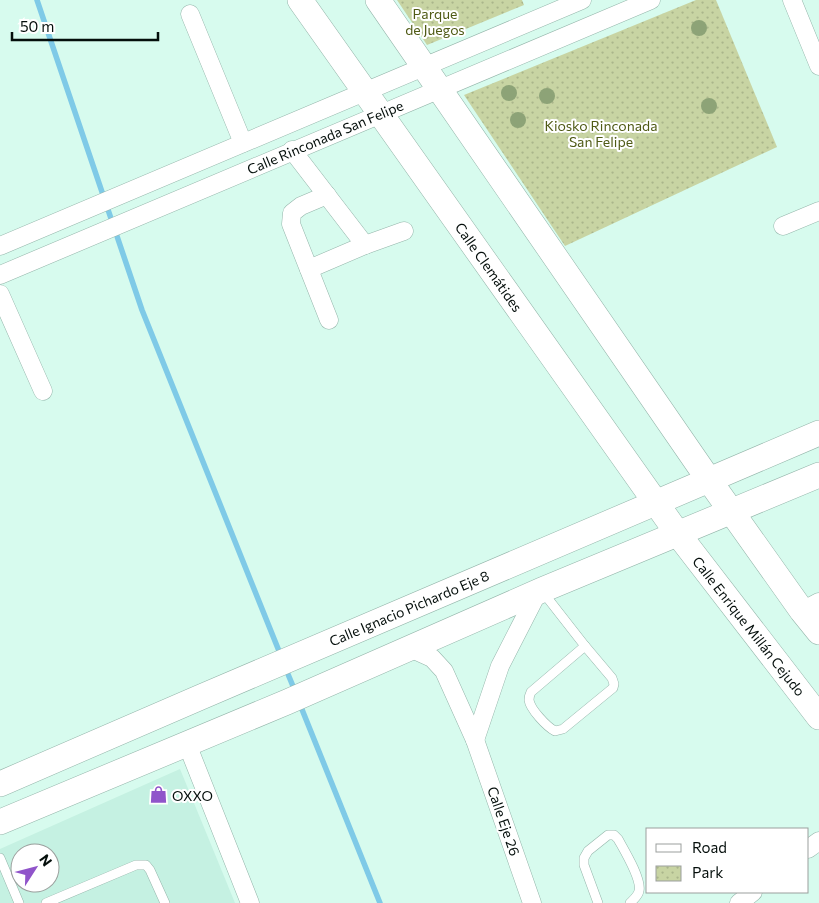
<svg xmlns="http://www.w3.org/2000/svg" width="819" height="903" font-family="Commissioner,sans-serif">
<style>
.built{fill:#c5f1e2;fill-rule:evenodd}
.park{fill:url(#park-dots)}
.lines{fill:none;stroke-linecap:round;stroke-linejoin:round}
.stream{stroke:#7fcae7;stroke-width:5.5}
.lane-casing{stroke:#94b5aa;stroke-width:10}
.street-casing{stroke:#94b5aa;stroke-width:19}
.secondary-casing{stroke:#94b5aa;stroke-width:26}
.lane{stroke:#fff;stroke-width:9}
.street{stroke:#fff;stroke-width:18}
.secondary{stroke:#fff;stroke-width:25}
.tree{fill:#8da377}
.labels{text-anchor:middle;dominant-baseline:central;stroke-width:4;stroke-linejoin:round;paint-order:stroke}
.park-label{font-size:14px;fill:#505b16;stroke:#fff}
.street-label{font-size:14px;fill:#040e0b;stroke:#fff}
.poi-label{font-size:14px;fill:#040e0b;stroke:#fff;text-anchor:start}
</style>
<defs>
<pattern id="park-dots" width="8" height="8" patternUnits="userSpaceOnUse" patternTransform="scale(1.25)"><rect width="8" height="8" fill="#c8d4a3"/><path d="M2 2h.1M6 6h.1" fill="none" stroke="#aab58b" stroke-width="1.8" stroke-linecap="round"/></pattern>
</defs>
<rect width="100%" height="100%" fill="#d7fbee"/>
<path class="built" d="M180,769L235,903H0V849ZM20,853H50V883H20Z"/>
<g class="park">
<polygon points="397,0 522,0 524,5 427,45"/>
<polygon points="696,0 716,0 777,147 565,246 464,95"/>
</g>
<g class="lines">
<g class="stream">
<polyline points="37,0 142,310 281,656"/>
<polyline points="285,667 295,691"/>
<polyline points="299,702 380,903"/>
</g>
<defs>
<g id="lane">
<polyline points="542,591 585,646"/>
<path d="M585,646L612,678L614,684L613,688L563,729L555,731C547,727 530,709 529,700C529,697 530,694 531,692Z"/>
<polyline points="0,858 19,903"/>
<polyline points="46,903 136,865 146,865 150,870 165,903"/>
<path d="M598,903L584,865V858L588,851L608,835H614L618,839C624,850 642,879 639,891C638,896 634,899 630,903"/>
</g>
<g id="street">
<polyline points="792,0 819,66"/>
<polyline points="190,14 243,143"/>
<polyline points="292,150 365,245"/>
<polyline points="327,195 301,206 292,213 291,224 329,320"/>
<polyline points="783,226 819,211"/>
<polyline points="0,246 582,0"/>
<polyline points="309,269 365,245 404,231"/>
<polyline points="0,275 651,0"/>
<polyline points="0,294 43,391"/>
<polyline points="802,611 819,602"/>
<polyline points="410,648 432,658 444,671 475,740 532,903"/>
<polyline points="475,740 500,666 538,592"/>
<polyline points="187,744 250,903"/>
<polyline points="808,849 819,841"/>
<polyline points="739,903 753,892"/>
</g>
<g id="secondary">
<polyline points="300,0 678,534 819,717"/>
<polyline points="378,0 709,480 802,611 819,632"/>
<polyline points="0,784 201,697 819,433"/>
<polyline points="0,822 287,702 542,590 819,475"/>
</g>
</defs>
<use href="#lane" class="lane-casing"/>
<use href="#street" class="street-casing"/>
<use href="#secondary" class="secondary-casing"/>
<use href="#lane" class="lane"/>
<use href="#street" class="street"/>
<use href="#secondary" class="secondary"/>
</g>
<g class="tree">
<circle cx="699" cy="28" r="8"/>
<circle cx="509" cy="93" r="8"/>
<circle cx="547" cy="96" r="8"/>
<circle cx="709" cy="106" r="8"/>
<circle cx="518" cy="120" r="8"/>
</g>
<defs>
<symbol id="shop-bare" viewBox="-9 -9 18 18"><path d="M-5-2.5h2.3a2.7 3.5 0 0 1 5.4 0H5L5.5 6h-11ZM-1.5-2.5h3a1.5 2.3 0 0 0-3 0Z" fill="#9054ca" stroke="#fff" stroke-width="2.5" paint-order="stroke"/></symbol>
</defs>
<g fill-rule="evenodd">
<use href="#shop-bare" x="146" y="782" width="25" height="25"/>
</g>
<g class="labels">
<g class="park-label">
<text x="435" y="13">Parque<tspan x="435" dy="16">de Juegos</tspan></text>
<text x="601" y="125">Kiosko Rinconada<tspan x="601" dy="16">San Felipe</tspan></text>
</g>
<g class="street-label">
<text transform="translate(325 137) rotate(-23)">Calle Rinconada San Felipe</text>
<text transform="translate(489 267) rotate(55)">Calle Clemátides</text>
<text transform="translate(409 608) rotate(-23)">Calle Ignacio Pichardo Eje 8</text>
<text transform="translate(749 626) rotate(52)">Calle Enrique Millán Cejudo</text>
<text transform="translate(504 821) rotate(71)">Calle Eje 26</text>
</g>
<g class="poi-label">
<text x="172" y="795">OXXO</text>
</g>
</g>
<rect x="646" y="828" width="162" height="65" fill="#ffffff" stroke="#9b9f9d"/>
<rect x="656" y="844" width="25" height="8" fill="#ffffff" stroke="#9b9f9d"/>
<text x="692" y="853" font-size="15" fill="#040e0b">Road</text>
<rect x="656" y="866" width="25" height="15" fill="url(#park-dots)" stroke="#9b9f9d"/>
<text x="692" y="878" font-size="15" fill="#040e0b">Park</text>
<g transform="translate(35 868) rotate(54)"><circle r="24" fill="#ffffff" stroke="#9b9f9d"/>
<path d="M0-4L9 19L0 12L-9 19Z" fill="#9054ca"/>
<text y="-8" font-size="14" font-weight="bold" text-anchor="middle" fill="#040e0b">N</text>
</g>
<path d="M12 32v8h146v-8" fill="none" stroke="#040e0b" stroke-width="2.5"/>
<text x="20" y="32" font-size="15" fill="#040e0b" stroke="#ffffff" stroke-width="4" paint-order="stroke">50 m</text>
</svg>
